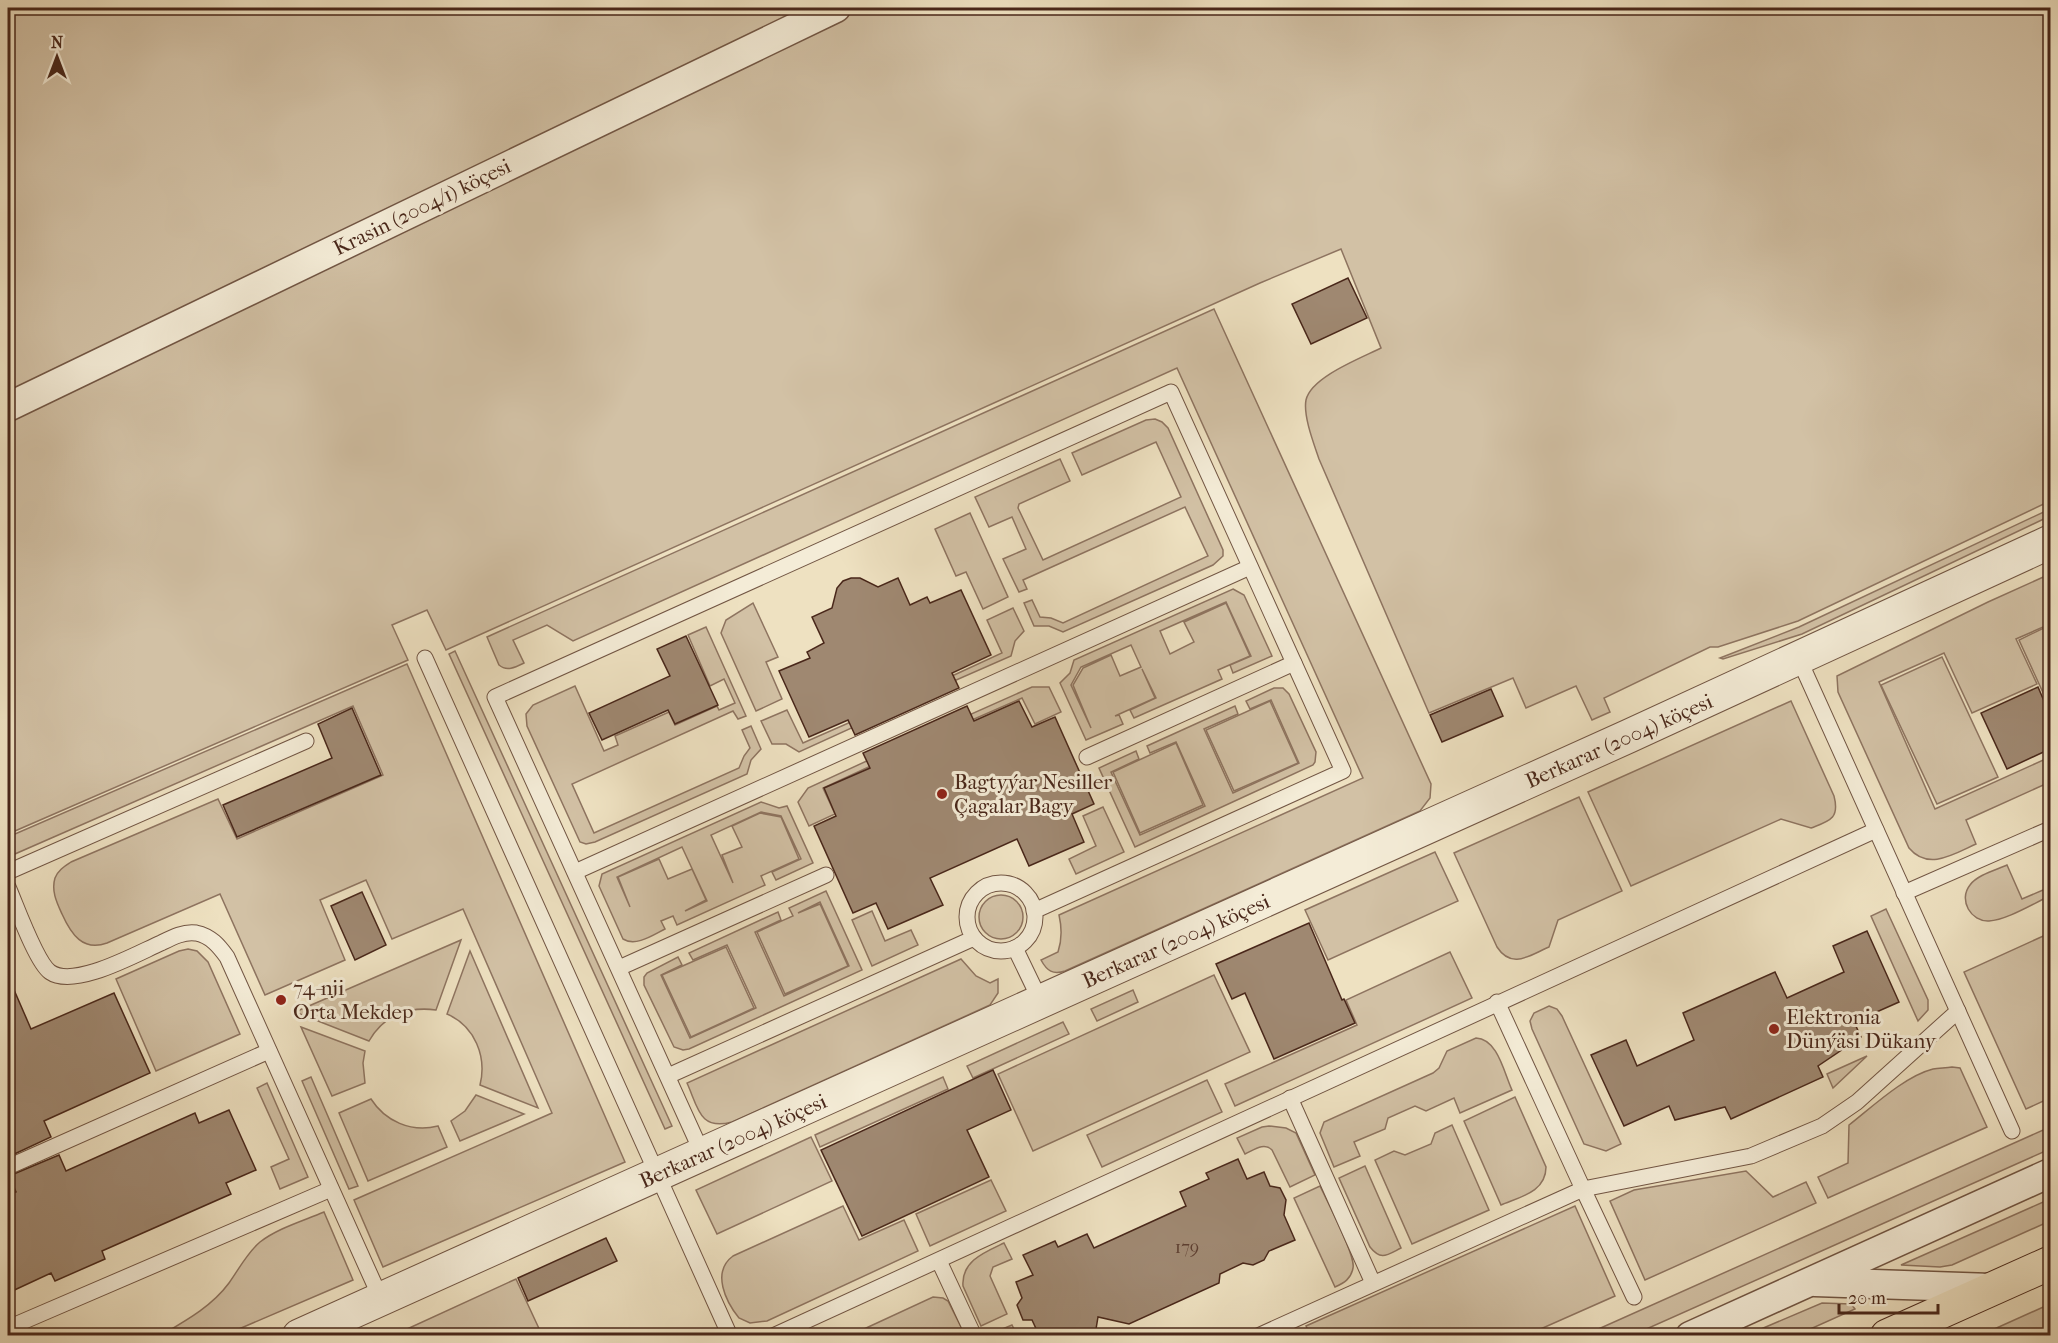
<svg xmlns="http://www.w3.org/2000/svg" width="2058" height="1343" font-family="'IM FELL French Canon',serif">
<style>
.green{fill:#d2c1a5;stroke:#8e7460;stroke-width:1.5;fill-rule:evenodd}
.building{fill:#9f8871;stroke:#49271a;stroke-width:1.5}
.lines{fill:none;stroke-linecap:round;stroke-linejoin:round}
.service-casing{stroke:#725644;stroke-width:17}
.minor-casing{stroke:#725644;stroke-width:31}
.tertiary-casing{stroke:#725644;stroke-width:35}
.primary-casing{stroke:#49271a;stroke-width:35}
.service{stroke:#f4ecd7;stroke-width:15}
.minor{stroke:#f4ecd7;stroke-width:28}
.tertiary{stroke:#f4ecd7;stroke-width:33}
.primary{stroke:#eee1c1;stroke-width:33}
.poi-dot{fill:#8f2418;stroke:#f4ecd7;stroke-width:2}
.labels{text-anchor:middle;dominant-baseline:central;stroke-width:6;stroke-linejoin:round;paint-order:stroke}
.number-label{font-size:18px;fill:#5e3f30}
.street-label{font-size:21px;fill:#49271a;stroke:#f4ecd7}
.poi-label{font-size:21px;fill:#49271a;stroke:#f4ecd7;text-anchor:start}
</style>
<rect width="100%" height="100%" fill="#eee1c1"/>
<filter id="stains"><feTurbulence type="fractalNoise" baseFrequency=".00333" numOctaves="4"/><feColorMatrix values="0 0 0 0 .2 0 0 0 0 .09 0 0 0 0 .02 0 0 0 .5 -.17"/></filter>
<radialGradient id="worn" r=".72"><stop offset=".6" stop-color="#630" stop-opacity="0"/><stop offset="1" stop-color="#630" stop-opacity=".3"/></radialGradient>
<g class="green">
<path d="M8,8H2050V501L1798,621L1718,647H1710L1604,698L1610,712L1592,720L1576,686L1526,708L1513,678L1429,713L1319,459C1314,444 1303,416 1306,400C1311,377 1361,358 1381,348L1341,249L1260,283L446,650L427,610L392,625L408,660L8,834Z"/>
<path d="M1214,309L1431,784L1430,798L1420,811L1065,971C1053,975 1047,971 1041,960L1058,952C1062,940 1062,928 1059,915L1363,778L1177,368L573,641L547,625L513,640L524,663C516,667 507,672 499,665L487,637Z"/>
<polygon points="1155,419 1162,422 1168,428 1223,550 1223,556 1213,565 1063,632 1049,626 1034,626 1024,603 1032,600 1040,617 1051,618 1063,623 1208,556 1185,507 1023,580 1027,589 1019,592 1003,559 1026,549 1012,517 989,527 975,497 1060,459 1070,481 1019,504 1018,508 1043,560 1181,497 1156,442 1082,475 1072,453 1146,420"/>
<polygon points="2050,509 2050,516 1802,634 1723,659 1720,658 1799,627"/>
<polygon points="970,513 1008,597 983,609 966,572 956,576 935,529"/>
<path d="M2050,574V624L2016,639L2037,684L1972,713L1944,653L1879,682L1935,809L2050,757V782L1966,820L1976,844C1954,854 1928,871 1909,848L1838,692L1837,676L1988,602Z"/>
<path d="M1233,589L1244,595L1272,656L1233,673L1230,665L1251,656L1226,602L1160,631L1170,654L1194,642L1184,622L1226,603L1250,656L1218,670L1222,679L1134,718L1130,710L1156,698L1142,669L1155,698L1115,716L1119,715L1123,724L1086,740L1060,683L1070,673L1074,660ZM1131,645L1141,667L1120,676L1111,655L1083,668L1073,685L1091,728L1071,685L1081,667Z"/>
<polygon points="753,603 778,657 766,662 782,699 756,711 721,633 726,620"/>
<polygon points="1013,608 1024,631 1015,641 1011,656 954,681 952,676 1002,653 987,620"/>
<polygon points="2050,625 2050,708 2019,640"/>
<polygon points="706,627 746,716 738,719 733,711 572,784 594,833 739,768 744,756 750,748 742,730 751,726 761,749 751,760 747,774 595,842 586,844 580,842 527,726 526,714 533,705 575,686 604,751 618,745 615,736 669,712 675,725 717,706 719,710 735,703 724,679 710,686 688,635"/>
<polygon points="455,651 672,1126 665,1129 449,654"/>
<polygon points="1942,657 1998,777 1937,804 1881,685"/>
<path d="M407,664L625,1162L383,1267L354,1200L552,1113L463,909L392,939L366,880L320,900L345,960L265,995L220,894L107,943C83,952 71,934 62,914C57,903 51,891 55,878C58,870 65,866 71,862L218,799L237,839L383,775L353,706L8,857V837Z"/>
<polygon points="1032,687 1049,687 1061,712 1035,724 1022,698 972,720 969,715"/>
<polygon points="1274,688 1283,688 1289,694 1316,752 1315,762 1313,765 1135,847 1099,768 1136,751 1139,759 1111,772 1140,835 1205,806 1176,742 1150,753 1147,746 1235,706 1238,714 1204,729 1233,793 1299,763 1271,700 1250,709 1246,701"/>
<polygon points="1270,701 1298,763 1234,791 1206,730"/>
<path d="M1791,701L1834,796C1840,819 1829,821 1811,828L1781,819L1631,886L1588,792Z"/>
<polygon points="787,710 803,743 853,721 856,726 799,752 786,744 772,744 761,721"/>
<polygon points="1176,743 1203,805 1140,833 1113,772"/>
<polygon points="871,759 873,765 823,788 835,814 809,826 798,802 808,788"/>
<path d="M1579,797L1622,891L1558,920L1549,947C1530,955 1512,970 1497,947L1454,853Z"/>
<path d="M761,802L779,808L787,806L813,863L776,880L772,872L801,859L781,816L761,812L711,835L733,883L722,855L742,847L732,826L760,813L781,817L799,859L761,876L765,885L677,925L673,916L661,921L665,929C653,935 636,947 623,939L599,886L602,874ZM682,847L707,901L685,911L706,900L692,869L668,879L659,859L618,877L630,907L617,877Z"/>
<polygon points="1103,807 1124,852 1076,874 1069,859 1096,846 1083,816"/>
<polygon points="1435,852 1458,901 1328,960 1305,910"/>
<path d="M2007,865L2022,899L2050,887V896C2034,903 2007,920 1989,921C1971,922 1958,900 1970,885C1977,875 1996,870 2007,865Z"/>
<polygon points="826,891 862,970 689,1049 683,1050 674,1047 644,985 644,977 647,973 678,957 682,965 661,975 690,1038 756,1008 727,945 693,960 689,953 778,912 781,920 755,932 784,996 849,966 820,902 798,913 820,904 848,966 785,994 757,932 793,916 789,908"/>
<circle cx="1001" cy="917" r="22"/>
<polygon points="1886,909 1928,1000 1928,1010 1918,1021 1871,916"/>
<polygon points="872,911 885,941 911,930 918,945 872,966 852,920"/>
<polygon points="2050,933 2050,1098 2026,1109 1964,972"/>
<path d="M461,940L436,1010C408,1006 383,1016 369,1041L295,1012Z"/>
<polygon points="726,947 754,1008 691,1037 662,975"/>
<polygon points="188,949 197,951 208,962 240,1034 156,1071 116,979 179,951"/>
<path d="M470,951L538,1108L480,1085C487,1057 475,1026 447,1014Z"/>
<polygon points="1450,952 1472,998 1235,1106 1225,1084 1357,1025 1346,1000"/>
<path d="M961,959L976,976L990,983L998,979V993L990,1005L732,1122C699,1131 698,1107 687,1083Z"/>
<polygon points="1214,975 1250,1052 1033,1151 998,1074"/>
<polygon points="1133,990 1138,1002 1097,1021 1091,1009"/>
<polygon points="1549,1006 1557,1009 1562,1016 1621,1144 1606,1151 1584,1144 1532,1029 1530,1021 1534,1013"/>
<polygon points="1063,1022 1069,1034 973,1078 967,1066"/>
<polygon points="301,1027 365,1051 363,1063 365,1083 332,1096"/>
<path d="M1476,1038C1498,1039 1504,1073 1512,1090L1460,1113L1454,1098L1426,1111L1415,1106L1388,1118L1385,1129L1354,1142L1360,1156L1334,1167L1320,1133L1324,1122L1433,1073L1439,1068L1447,1051Z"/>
<polygon points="1867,1056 1833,1088 1827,1074"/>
<path d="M1952,1067L1960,1068L1987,1127L1828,1198L1818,1177L1848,1163L1849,1125C1872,1107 1905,1076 1933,1069C1939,1068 1946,1068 1952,1067Z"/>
<polygon points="311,1077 358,1186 349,1189 302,1081"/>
<polygon points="943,1077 948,1089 820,1147 815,1135"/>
<polygon points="1207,1080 1222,1112 1102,1167 1087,1135"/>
<polygon points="267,1083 308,1177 280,1189 271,1167 289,1159 257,1088"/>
<polygon points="476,1095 524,1114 460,1141 451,1121 465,1111"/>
<path d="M1515,1097L1546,1167C1546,1192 1520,1197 1501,1205L1464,1121Z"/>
<path d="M371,1099C385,1121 411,1133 438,1126L447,1147L368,1181L339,1113Z"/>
<polygon points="1452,1125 1489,1210 1412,1244 1375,1160 1394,1151 1405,1155 1431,1144 1435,1133"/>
<path d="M1269,1126L1286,1128L1296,1133L1315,1175L1290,1187L1272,1150C1264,1142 1254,1150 1245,1154L1237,1138L1262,1127Z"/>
<polygon points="2050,1127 2050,1149 1633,1335 1585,1335"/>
<polygon points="811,1137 832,1181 717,1234 696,1190"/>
<path d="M1365,1166L1401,1248C1387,1255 1381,1261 1370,1247L1339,1178Z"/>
<polygon points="1746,1171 1773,1197 1806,1182 1816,1203 1645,1280 1610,1201 1634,1190"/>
<polygon points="991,1180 1006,1211 930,1246 916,1214"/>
<path d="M1320,1186C1327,1201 1356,1255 1353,1268C1351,1279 1344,1283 1335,1287L1294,1198Z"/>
<polygon points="2050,1199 2050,1221 1952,1265 1940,1267 1901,1265"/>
<path d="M843,1206L859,1240L904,1220L918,1251L767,1321L750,1323L739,1318C726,1302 711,1272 733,1256Z"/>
<polygon points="1575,1206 1615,1296 1527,1335 1310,1335 1306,1326"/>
<path d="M324,1212L353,1280L225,1335H163V1334C187,1320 212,1306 229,1283C239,1269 247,1253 260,1242C278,1228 303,1221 324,1212Z"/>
<path d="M1004,1243L1012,1259L993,1267L990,1276L1007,1314L981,1326L963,1286C961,1261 985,1252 1004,1243Z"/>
<polygon points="516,1279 542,1335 394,1335"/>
<polygon points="933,1297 943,1298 948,1301 965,1335 934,1335 932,1333 927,1336 851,1335"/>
<polygon points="1822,1303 1851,1304 1855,1309 1797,1335 1747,1335"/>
<polygon points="2050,1304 2050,1326 2030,1335 1981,1335"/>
<polygon points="1012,1325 1017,1335 988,1335"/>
</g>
<g class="building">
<polygon points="1348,278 1367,318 1311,344 1292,304"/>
<polygon points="851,578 860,578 878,587 898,578 910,605 927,597 930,603 961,590 991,655 952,673 959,688 855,735 848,720 809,737 779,671 810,658 807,652 824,643 812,617 832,608 837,588 843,581"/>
<polygon points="686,636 718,705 675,724 668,710 602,740 589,713 670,676 657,649"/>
<polygon points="2038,687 2050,715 2050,749 2007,769 1981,713"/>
<polygon points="1491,689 1503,716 1442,742 1430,715"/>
<polygon points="1019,701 1032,727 1055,717 1094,804 1072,814 1084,842 1029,866 1017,839 930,878 943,905 888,929 876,903 853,913 814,826 836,816 824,788 870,768 863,753 967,706 974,721"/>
<polygon points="352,708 381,775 237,837 223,805 332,758 318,724"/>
<polygon points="362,892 386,945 355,960 331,906"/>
<polygon points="1309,923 1342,1000 1344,999 1355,1023 1274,1059 1245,993 1232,999 1216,964"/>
<polygon points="1867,931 1899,1002 1854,1022 1861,1037 1818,1066 1823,1077 1731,1119 1725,1107 1675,1120 1669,1106 1624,1126 1591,1055 1626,1040 1637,1066 1694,1040 1683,1013 1775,972 1787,998 1844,972 1833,946"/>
<polygon points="8,976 31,1029 114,993 150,1073 44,1121 51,1137 8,1157"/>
<polygon points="993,1070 1011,1110 967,1130 989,1177 862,1236 821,1150"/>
<polygon points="229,1110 256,1170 226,1183 231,1194 102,1251 105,1259 55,1281 51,1273 8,1293 8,1196 16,1192 9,1176 59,1155 66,1171 195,1113 199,1123"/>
<polygon points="1238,1159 1247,1179 1264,1172 1270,1186 1280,1188 1286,1200 1284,1215 1295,1240 1269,1251 1264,1260 1253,1265 1243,1263 1220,1274 1219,1283 1129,1324 1098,1317 1095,1335 1039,1335 1032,1320 1023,1320 1017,1305 1022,1298 1016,1282 1033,1275 1023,1255 1055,1241 1058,1247 1087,1234 1094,1248 1186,1206 1180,1192 1209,1179 1206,1173"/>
<polygon points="606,1238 617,1261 528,1301 518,1278"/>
</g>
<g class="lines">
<defs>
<g id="service">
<polyline points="425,658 730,1336"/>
<polyline points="1799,659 2012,1131"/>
<polyline points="1087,757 1294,663"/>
<polyline points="8,872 306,741"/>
<polyline points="575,872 1250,567"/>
<circle cx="1001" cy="917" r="34"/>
<path d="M8,887C16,905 36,962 50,972C74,989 136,954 161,943C171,938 184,931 196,933C211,936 219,946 227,957L381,1299"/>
<polyline points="1904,893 2050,829"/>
<polyline points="1015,948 1041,1002"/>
<polyline points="619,968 826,875"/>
<polyline points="668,1076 974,938"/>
<polyline points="1290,1098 1373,1283"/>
<polyline points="703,1155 495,697 1171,392 1343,771 1034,911"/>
<polyline points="8,1167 269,1051"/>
<polyline points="939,1261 974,1336"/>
<polyline points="1634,1297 1583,1189 1751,1156 1822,1126 1857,1102 1958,1011"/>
<polyline points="8,1328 331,1189"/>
<polyline points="773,1336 1876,830"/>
<polyline points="1258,1336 1583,1189 1497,1002"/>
</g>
<g id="minor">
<polyline points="8,407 836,8"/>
<polyline points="1815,1282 1992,1288"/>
<polyline points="1690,1336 2050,1173"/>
</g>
<polyline id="tertiary" points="299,1336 1629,736 2050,542"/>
<polyline id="primary" points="1887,1336 2050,1263"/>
</defs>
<use href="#service" class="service-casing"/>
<use href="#minor" class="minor-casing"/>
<use href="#tertiary" class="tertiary-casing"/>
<use href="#primary" class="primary-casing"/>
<use href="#service" class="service"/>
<use href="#minor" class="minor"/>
<use href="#tertiary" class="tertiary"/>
<use href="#primary" class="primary"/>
</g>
<g class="poi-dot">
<circle cx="942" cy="794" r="6"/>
<circle cx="281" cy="1000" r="6"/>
<circle cx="1774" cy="1029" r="6"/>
</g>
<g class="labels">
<g class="number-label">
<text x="1187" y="1247">179</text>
</g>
<g class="street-label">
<text transform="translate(422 207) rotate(-26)">Krasin (2004/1) köçesi</text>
<text transform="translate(1619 741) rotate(-24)">Berkarar (2004) köçesi</text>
<text transform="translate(1176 941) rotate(-24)">Berkarar (2004) köçesi</text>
<text transform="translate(733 1141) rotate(-24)">Berkarar (2004) köçesi</text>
</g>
<g class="poi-label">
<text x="954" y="782">Bagtyýar Nesiller<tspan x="954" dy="24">Çagalar Bagy</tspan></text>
<text x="293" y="988">74-nji<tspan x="293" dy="24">Orta Mekdep</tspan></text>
<text x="1786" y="1017">Elektronia<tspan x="1786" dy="24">Dünýäsi Dükany</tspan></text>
</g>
</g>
<rect width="2058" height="1343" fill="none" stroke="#eee1c1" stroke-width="30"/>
<rect x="9" y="9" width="2040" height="1325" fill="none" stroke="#49271a" stroke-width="3"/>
<rect x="15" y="15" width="2028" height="1313" fill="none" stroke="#49271a" stroke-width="1.5"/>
<g transform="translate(57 57)" stroke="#f4ecd7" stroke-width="4.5" paint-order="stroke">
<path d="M0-4.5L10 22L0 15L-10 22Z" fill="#49271a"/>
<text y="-9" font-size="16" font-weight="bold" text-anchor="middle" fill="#49271a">N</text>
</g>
<path d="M1839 1304v9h99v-9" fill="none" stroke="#49271a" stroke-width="3"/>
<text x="1848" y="1304" font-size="18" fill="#49271a" stroke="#f4ecd7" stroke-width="4.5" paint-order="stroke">20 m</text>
<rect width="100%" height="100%" filter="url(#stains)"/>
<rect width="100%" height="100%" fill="url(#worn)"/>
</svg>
